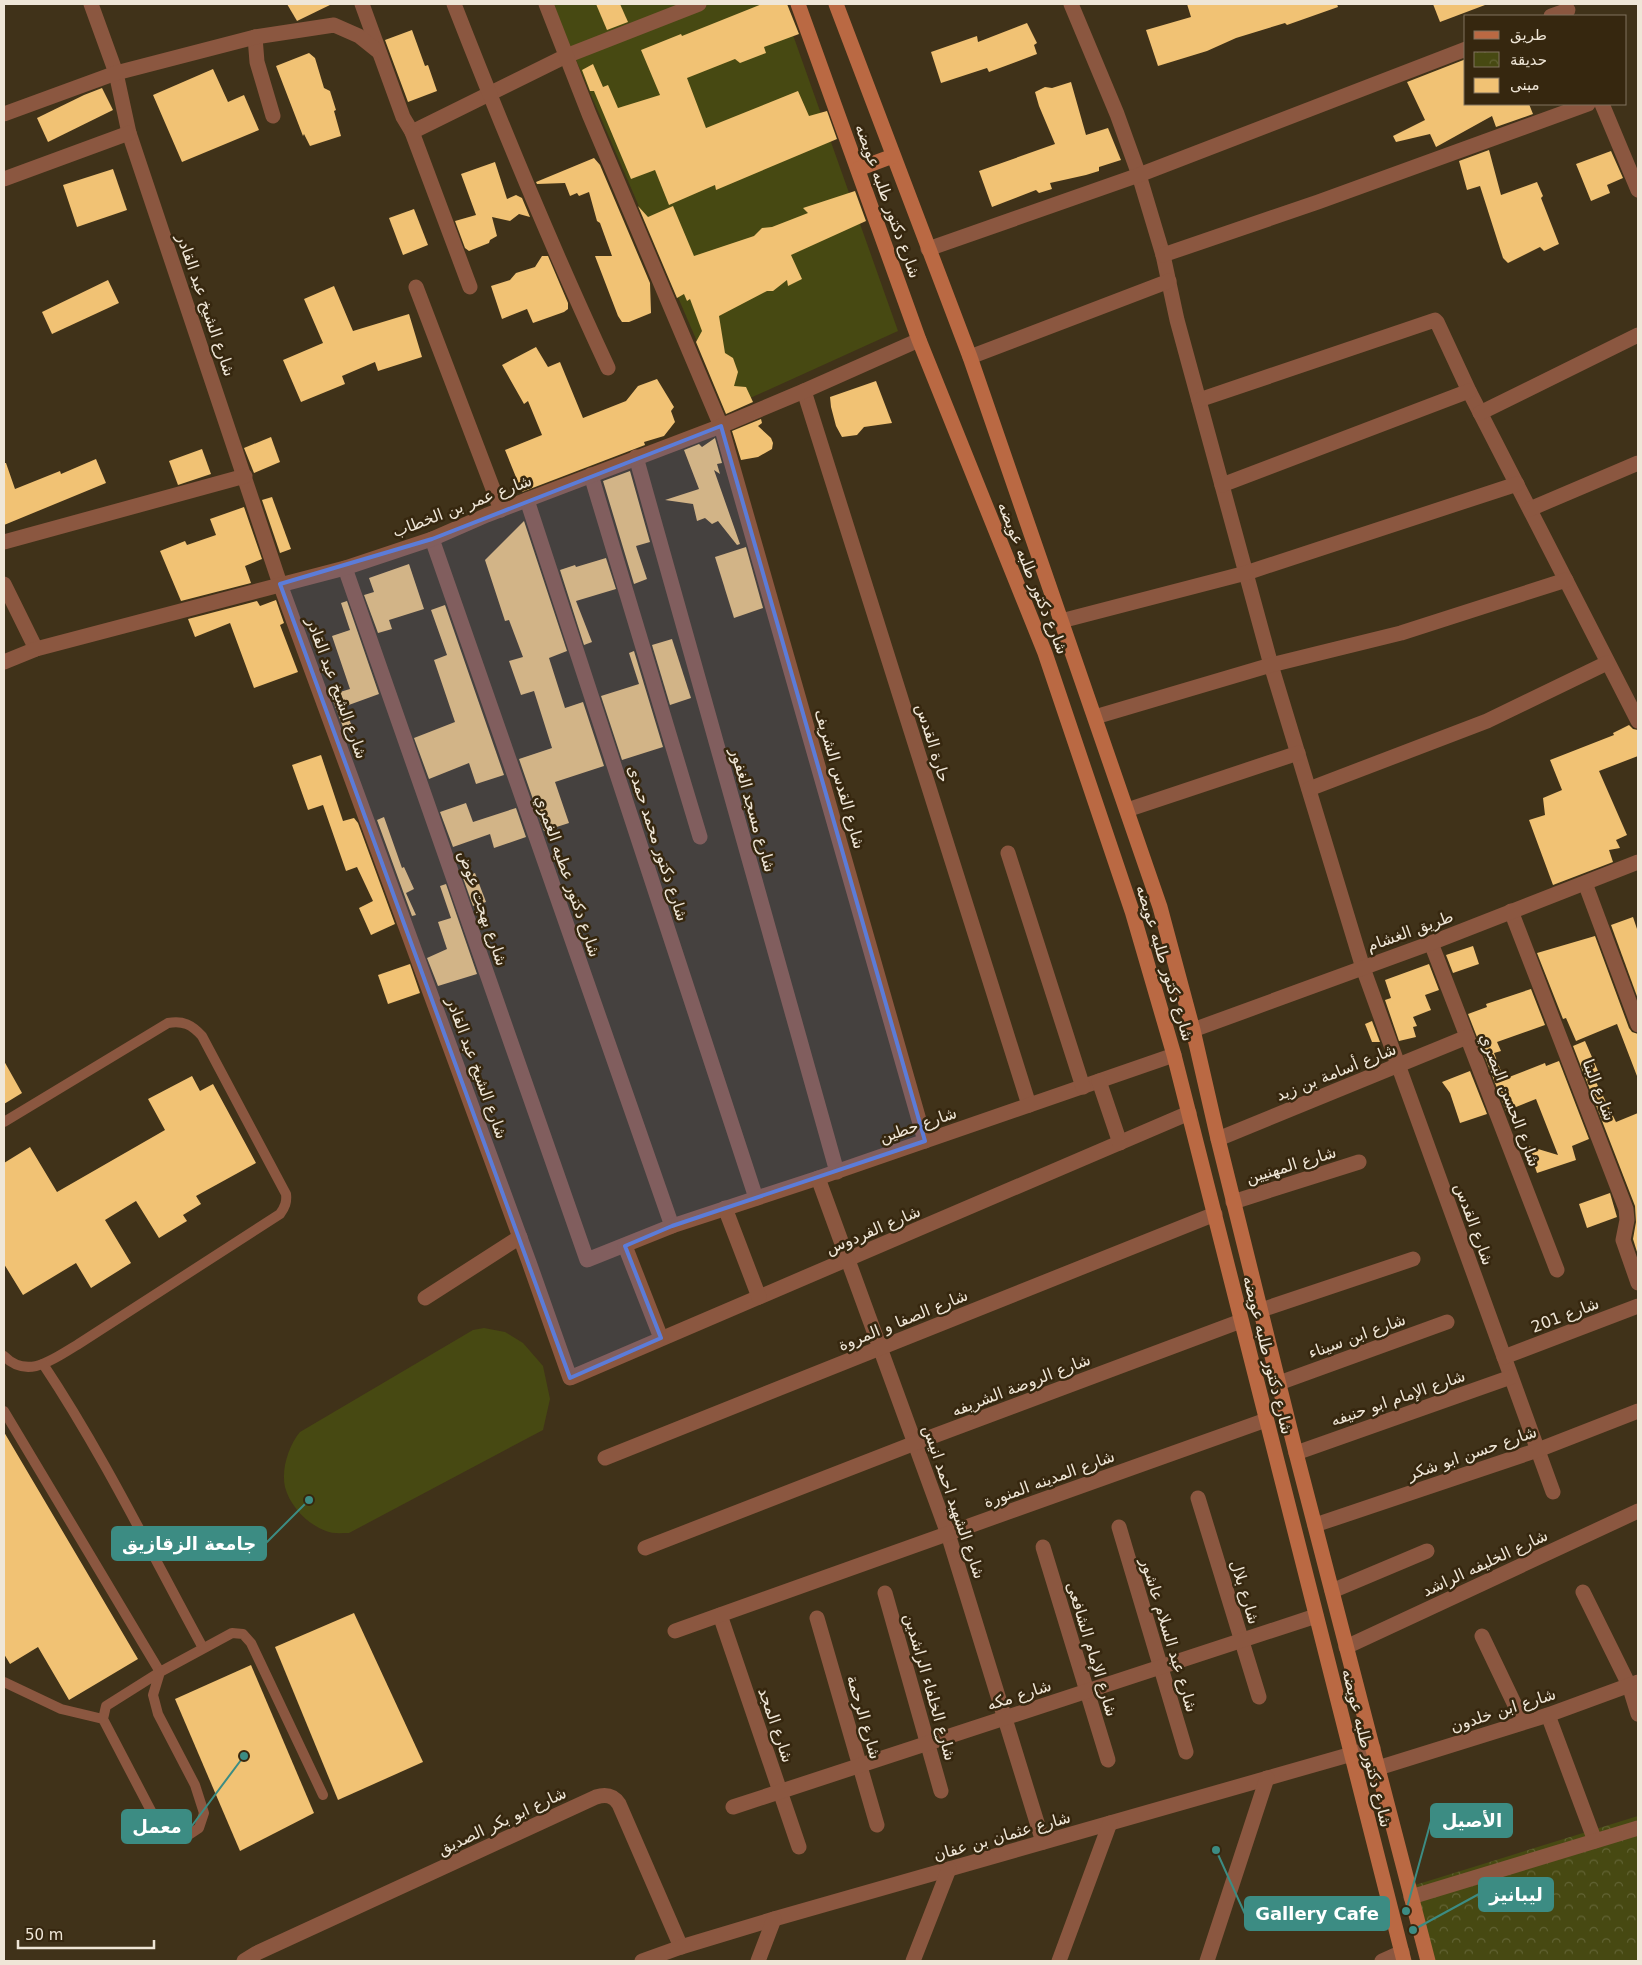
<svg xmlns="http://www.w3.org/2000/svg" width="1642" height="1965" font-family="'DejaVu Sans',Cairo,sans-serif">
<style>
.park{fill:url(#park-crowns)}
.garden{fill:#474912}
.building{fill:#f1c274}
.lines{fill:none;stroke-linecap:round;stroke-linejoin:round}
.lane{stroke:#8b5740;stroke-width:10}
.street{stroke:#8b5740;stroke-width:15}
.secondary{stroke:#ba6943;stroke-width:15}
.marked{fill:#5c7cd8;fill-opacity:0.2;stroke:#5c7cd8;stroke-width:4;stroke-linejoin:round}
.labels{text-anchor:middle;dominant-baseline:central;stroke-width:5;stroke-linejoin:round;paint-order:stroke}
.street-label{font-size:16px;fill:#efe6d7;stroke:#36270f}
.leader{fill:none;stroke:#3c8c83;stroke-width:2}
.callout-dot{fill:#3c8c83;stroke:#36270f;stroke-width:2}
.callout{fill:#3c8c83;stroke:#3c8c83;stroke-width:2}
.callout-label{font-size:18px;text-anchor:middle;font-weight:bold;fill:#fff}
</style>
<defs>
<pattern id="park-crowns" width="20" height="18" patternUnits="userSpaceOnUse" patternTransform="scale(1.25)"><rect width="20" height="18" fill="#474912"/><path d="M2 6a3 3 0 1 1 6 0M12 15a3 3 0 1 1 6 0" fill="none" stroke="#626334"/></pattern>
</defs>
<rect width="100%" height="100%" fill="#403219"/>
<polygon class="park" points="1638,1816 1638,1961 1433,1961 1412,1886"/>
<g class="garden">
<polygon points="552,4 782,4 898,331 726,409"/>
<path d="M484,1328L505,1332L523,1343L543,1366L550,1399L543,1430L349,1533C342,1533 332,1534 326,1531C307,1524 290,1506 285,1487C281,1469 289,1445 300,1432L473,1330Z"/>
</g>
<g class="building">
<polygon points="287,4 332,4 297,21"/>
<polygon points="596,4 620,4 628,22 607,30"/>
<polygon points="762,4 787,4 799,34 764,47 766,53 740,63 735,59 687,78 706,128 798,91 809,116 827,111 837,139 716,190 715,185 669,205 655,170 631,179 594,91 590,91 582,70 593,64 603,87 608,85 618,108 660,95 641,50 681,34 682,36"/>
<polygon points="1187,4 1337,4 1338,7 1287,25 1285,23 1236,38 1207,51 1158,66 1146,30 1191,17"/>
<polygon points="1433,4 1485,4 1485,5 1440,22"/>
<polygon points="1027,23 1037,43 1034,45 1037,54 989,72 987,68 941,83 931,52 977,36 978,42"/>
<polygon points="412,30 425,66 428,65 437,91 408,102 385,40"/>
<polygon points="309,53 315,58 324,88 330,91 336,110 334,111 341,136 310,146 304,134 303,136 276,66"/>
<polygon points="1466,59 1466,104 1529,104 1533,114 1496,127 1492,116 1436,147 1430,134 1396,142 1393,136 1425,120 1407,82"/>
<polygon points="213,69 228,102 244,95 259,130 182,162 153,95"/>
<polygon points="1071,82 1086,135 1108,128 1121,160 1099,167 1099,171 1086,175 1050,183 1052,189 1039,193 1036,190 992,207 979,171 1055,144 1039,106 1035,92 1045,87 1052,88"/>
<polygon points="102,88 113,110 48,142 37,118 84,95"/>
<polygon points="1489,150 1501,195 1537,182 1543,196 1541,198 1559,244 1544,251 1540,247 1508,263 1503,258 1480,186 1467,190 1459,161"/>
<polygon points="1611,151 1623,178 1607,185 1610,193 1591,201 1576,164"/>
<polygon points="594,158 600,165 650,283 651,313 629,322 622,322 618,316 595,256 612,256 600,223 597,221 589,192 579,196 577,193 570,196 565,183 537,184 536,182"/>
<polygon points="495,162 507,199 516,195 522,198 530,217 519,214 510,221 492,217 497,236 490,240 489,243 469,251 465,248 455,221 476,215 461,174"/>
<polygon points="113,169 127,210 77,227 63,185"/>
<polygon points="855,191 866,221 791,255 802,279 788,286 787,280 773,291 767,291 719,316 725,353 733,358 738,372 734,386 746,387 753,402 726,414 696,342 702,331 690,299 687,301 684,294 677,298 638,206 648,217 673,206 694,256 754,236 762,228 772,227 808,213 803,208"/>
<polygon points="414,209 428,245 403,255 389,218"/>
<polygon points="542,256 548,256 568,303 568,309 564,312 533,323 527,309 502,319 491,286 510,280 516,273 535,267"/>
<polygon points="108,280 119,303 52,334 42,312"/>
<polygon points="334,286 353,331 409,314 422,357 378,371 375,362 342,376 345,384 301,402 283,360 323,343 304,299"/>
<polygon points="536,347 548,367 560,362 583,418 626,401 638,386 657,379 674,407 671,411 675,422 664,436 644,442 645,445 522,492 505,450 542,435 528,401 524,404 502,365"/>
<polygon points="876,381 892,423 864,427 857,435 842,437 836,426 831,407 830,397"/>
<polygon points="761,419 762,423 758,426 771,438 773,443 772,449 758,457 741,460 732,431"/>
<polygon points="271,437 280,462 254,473 244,448"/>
<polygon points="715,438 722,463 717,464 720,474 714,470 740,544 737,545 718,521 712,524 705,518 697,521 693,504 665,500 699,489 684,450 699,444 702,447"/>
<polygon points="202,449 211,474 178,485 169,461"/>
<polygon points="96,459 106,483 4,525 4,463 6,463 15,489 60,471 61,474"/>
<polygon points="630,471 650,542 636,546 647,579 634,584 603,481"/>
<polygon points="272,497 291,549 280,553 262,500"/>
<polygon points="244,507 262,559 245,566 251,583 181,601 160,551 185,541 187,545 216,535 210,519"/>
<polygon points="524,521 567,651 549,658 565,708 583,702 604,766 555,782 569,823 544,831 519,759 552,748 534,691 521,695 509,661 523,657 509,620 505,621 485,560"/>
<polygon points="746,547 763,608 734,618 715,557"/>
<polygon points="606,558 616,589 576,601 592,642 584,645 560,570 575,565 576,567"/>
<polygon points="409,564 424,609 389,620 392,629 378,633 364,595 374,592 369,578"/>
<polygon points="276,600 284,623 280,625 298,672 254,688 230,623 195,637 188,619 257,601 260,606"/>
<polygon points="347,601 379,694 346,706 340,692 350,689 332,636 350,630 341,603"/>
<polygon points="445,605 504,775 476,784 469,763 429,779 414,738 455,722 434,660 447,655 431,610"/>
<polygon points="672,639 691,698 670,705 652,645"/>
<polygon points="634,651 663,747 622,760 601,696 639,684 629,653"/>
<polygon points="340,695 351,724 343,727 332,698"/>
<polygon points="1629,725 1633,729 1638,730 1638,756 1599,771 1627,835 1616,840 1620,848 1609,850 1613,862 1553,885 1529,820 1545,815 1543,798 1562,790 1550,760 1614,735 1613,733"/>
<polygon points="321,755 343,821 354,818 358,823 395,924 371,935 359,908 373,901 357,867 346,871 323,805 308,810 292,765"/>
<polygon points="466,803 473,822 516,808 526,837 494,848 490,834 453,847 440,812"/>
<polygon points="384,817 402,868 404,867 414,889 406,893 416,915 412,916 377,820"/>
<polygon points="475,873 486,902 473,906 463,878"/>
<polygon points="446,884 477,974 438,986 427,958 447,949 438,922 451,918 440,886"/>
<polygon points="1633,917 1638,932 1638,999 1611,925"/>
<polygon points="1595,936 1629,1028 1632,1032 1638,1034 1638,1076 1637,1076 1617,1024 1576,1041 1566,1018 1563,1019 1537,953"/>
<polygon points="1473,946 1479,964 1453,973 1446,955"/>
<polygon points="410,964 420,993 388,1004 378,975"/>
<polygon points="1429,964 1439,990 1425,995 1431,1010 1413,1017 1417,1026 1413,1027 1416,1037 1399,1041 1385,1000 1391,998 1385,980"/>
<polygon points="1531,989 1545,1025 1497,1042 1501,1051 1494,1053 1504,1079 1545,1063 1546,1066 1559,1061 1589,1139 1572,1146 1576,1160 1537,1173 1528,1146 1558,1155 1536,1099 1506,1111 1468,1014 1487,1007 1486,1004"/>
<polygon points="1372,1021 1380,1042 1372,1042 1365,1024"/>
<polygon points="1585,1041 1598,1071 1592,1074 1616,1122 1638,1113 1638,1255 1633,1239 1636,1222 1635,1206 1573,1046"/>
<polygon points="4,1061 22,1093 4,1104"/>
<polygon points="1470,1071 1487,1114 1460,1123 1450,1093 1442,1082"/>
<polygon points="192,1076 200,1091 213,1084 256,1163 196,1196 201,1204 183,1215 187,1221 159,1238 136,1201 105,1220 131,1263 91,1288 76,1263 23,1295 4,1264 4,1163 30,1147 57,1192 165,1130 148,1099"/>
<polygon points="1610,1193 1617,1217 1587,1228 1579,1204"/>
<polygon points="4,1432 138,1659 69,1700 38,1647 10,1664 4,1654"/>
<polygon points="354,1613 423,1762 338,1800 275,1647"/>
<polygon points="251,1665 314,1813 240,1851 175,1699"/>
</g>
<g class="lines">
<g class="lane">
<path d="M4,1122L168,1023C183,1020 192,1025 202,1036L286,1194C287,1202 285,1207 280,1214L77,1345C53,1359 28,1380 4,1356"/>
<path d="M43,1364C103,1454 151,1553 203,1648"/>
<polyline points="4,1411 160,1672"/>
<polyline points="160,1672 153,1695 158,1714 195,1785 204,1813 199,1828 187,1836 173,1839 161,1830 103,1719 106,1706 160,1672 232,1633 243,1634 251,1643 323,1795"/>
<polyline points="4,1682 61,1709 103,1719"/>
</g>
<g class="street">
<polyline points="91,4 116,73 129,133 280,584 529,1262 570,1378 1189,1113"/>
<polyline points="362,4 403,117 412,132 566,56 699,4"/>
<path d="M454,4C502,127 552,248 608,368"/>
<polyline points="546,4 589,114 721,426 925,1141"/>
<polyline points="1071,4 1117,114 1139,175 1163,255 1177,320 1271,665 1363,968 1553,1492"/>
<polyline points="1551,16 1568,10"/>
<polyline points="255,37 257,62 273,116"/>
<polyline points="1602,104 1638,190"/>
<polyline points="4,114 116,73 255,37 334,25 359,36 379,52"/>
<polyline points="412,132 470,287"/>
<polyline points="4,179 129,133"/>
<polyline points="928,249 1139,175 1466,49"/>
<polyline points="1163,255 1318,202 1588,104"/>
<polyline points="416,287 501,510"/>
<polyline points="970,357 1169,281"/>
<polyline points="804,391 1029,1105"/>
<polyline points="1199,400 1435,320 1437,322 1469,391 1638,721"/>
<polyline points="1480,413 1638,335"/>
<polyline points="636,457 837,1172"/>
<polyline points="591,475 700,837"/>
<polyline points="1222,485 1469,391"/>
<polyline points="527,500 756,1198"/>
<polyline points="1530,509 1638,463"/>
<polyline points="432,539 672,1226"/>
<polyline points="4,542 245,476"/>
<polyline points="345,568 587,1260 672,1226 818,1178 1174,1055"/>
<polyline points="4,584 36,649"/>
<polyline points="1061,621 1246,573 1517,484"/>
<polyline points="4,662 36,649 345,568 432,539 487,515 721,426 804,391 919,340"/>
<polyline points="1095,717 1271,665 1401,633 1566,580"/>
<polyline points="1309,789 1487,721 1607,663"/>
<polyline points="1127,810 1298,753"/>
<polyline points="1008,853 1083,1087"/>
<polyline points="1585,883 1638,1025"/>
<polyline points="1511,911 1626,1209 1627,1220 1623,1240 1638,1283"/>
<polyline points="1431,943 1557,1270"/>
<polyline points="1193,1030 1431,943 1638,862"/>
<polyline points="1099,1081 1120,1143"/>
<polyline points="1218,1139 1467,1037"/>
<polyline points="818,1178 948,1534 1043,1842"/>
<polyline points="1233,1202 1359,1162"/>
<polyline points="725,1208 759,1297"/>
<polyline points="625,1246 661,1338"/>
<polyline points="425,1298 520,1237"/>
<polyline points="1261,1310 1413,1259"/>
<polyline points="1504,1357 1638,1306"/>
<polyline points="1279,1383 1447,1322"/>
<polyline points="1296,1453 1511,1377"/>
<polyline points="605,1458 1215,1214"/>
<polyline points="1198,1498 1259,1697"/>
<polyline points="1315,1525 1538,1450 1638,1411"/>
<polyline points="1119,1527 1186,1752"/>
<polyline points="1043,1547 1108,1760"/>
<polyline points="645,1548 915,1443 1241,1321"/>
<polyline points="1332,1591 1427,1551"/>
<polyline points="1583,1592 1629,1685 1638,1714"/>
<polyline points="885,1593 941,1791"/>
<polyline points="720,1615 799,1847"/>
<polyline points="817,1618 877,1825"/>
<polyline points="675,1631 1266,1420"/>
<polyline points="1482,1636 1523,1722"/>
<polyline points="1346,1647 1638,1511"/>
<polyline points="1548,1715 1595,1841"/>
<polyline points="1378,1768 1548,1715 1638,1682"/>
<polyline points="733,1807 1316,1616"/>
<polyline points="1411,1897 1638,1828"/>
<path d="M244,1961L257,1953L596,1797C606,1794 613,1795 619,1804L681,1947"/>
<polyline points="642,1961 681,1947 774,1919 1373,1748"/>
<polyline points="758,1961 774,1919"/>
<polyline points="913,1961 949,1869"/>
<polyline points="1059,1961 1110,1823"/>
<polyline points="1207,1961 1267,1778"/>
<polyline points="1382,1961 1402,1952"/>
</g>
<g class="secondary">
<polyline points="798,4 919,340 1045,653 1132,911 1174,1055 1404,1961"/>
<polyline points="836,4 970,357 1160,907 1193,1030 1218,1139 1296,1453 1428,1961"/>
<polyline points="858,169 893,156"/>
</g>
</g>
<path class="marked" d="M721,426L925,1141L672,1226L625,1246L661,1338L570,1378L280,584L432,539Z"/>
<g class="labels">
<g class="street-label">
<text transform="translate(888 201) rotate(70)">شارع دكتور طلبه عويضه</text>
<text transform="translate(206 305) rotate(71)">شارع الشيخ عبد القادر</text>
<text transform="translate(462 506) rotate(-21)">شارع عمر بن الخطاب</text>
<text transform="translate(1033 578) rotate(68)">شارع دكتور طلبه عويضه</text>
<text transform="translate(337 688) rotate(70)">شارع الشيخ عبد القادر</text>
<text transform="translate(933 743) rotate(73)">حارة القدس</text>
<text transform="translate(840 779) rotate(74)">شارع القدس الشريف</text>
<text transform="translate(753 810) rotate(74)">شارع مسجد الغفور</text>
<text transform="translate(658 843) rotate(72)">شارع دكتور محمد حمدى</text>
<text transform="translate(568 876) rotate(71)">شارع دكتور عطيه الغمري</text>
<text transform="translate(483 908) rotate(71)">شارع بهجت عوض</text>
<text transform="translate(1410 931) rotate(-20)">طريق الغشام</text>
<text transform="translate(1165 963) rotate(73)">شارع دكتور طلبه عويضه</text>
<text transform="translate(477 1068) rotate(70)">شارع الشيخ عبد القادر</text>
<text transform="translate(1336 1072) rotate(-22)">شارع أسامة بن زيد</text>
<text transform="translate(1599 1090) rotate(69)">شارع البنا</text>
<text transform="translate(1510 1100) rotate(69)">شارع الحسن البصري</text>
<text transform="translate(918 1125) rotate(-19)">شارع حطين</text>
<text transform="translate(1291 1165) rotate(-17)">شارع المهنيين</text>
<text transform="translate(1474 1224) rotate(70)">شارع القدس</text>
<text transform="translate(873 1230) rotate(-23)">شارع الفردوس</text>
<text transform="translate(1565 1315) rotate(-21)">شارع 201</text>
<text transform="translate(903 1320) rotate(-22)">شارع الصفا و المروة</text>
<text transform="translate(1357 1336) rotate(-20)">شارع ابن سيناء</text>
<text transform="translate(1268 1355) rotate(76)">شارع دكتور طلبه عويضه</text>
<text transform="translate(1021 1385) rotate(-21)">شارع الروضة الشريفه</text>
<text transform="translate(1398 1398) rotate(-19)">شارع الإمام ابو حنيفه</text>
<text transform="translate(1472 1453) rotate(-19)">شارع حسن ابو شكر</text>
<text transform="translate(1049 1479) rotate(-20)">شارع المدينه المنورة</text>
<text transform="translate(954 1502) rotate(71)">شارع الشهيد احمد انيس</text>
<text transform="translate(1485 1563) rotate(-25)">شارع الخليفه الراشد</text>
<text transform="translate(1245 1592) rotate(73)">شارع بلال</text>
<text transform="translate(1169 1635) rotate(73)">شارع عبد السلام عاشور</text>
<text transform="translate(1092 1649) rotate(73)">شارع الإمام الشافعى</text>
<text transform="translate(930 1687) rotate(74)">شارع الخلفاء الراشدين</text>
<text transform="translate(1019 1695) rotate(-18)">شارع مكه</text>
<text transform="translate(1503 1710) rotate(-18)">شارع ابن خلدون</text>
<text transform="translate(864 1717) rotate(74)">شارع الرحمة</text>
<text transform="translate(776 1725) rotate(71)">شارع المجد</text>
<text transform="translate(1367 1748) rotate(76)">شارع دكتور طلبه عويضه</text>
<text transform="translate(502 1821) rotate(-25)">شارع ابو بكر الصديق</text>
<text transform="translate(1002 1836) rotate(-16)">شارع عثمان بن عفان</text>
</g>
</g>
<path class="leader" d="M309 1500L266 1543M1406 1911L1431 1821M244 1756L191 1827M1413 1930L1479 1894M1216 1850L1245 1914"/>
<g class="callout-dot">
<circle cx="309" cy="1500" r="5"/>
<circle cx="1406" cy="1911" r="5"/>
<circle cx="244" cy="1756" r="5"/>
<circle cx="1413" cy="1930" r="5"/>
<circle cx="1216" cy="1850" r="5"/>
</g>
<g class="callout">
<rect x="112" y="1527" width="154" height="33" rx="5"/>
<rect x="1431" y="1804" width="81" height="33" rx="5"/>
<rect x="122" y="1810" width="69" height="33" rx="5"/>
<rect x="1479" y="1878" width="74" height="33" rx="5"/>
<rect x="1245" y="1897" width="144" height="33" rx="5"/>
</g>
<g class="callout-label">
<text x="189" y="1550">جامعة الزقازيق</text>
<text x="1472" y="1827">الأصيل</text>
<text x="157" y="1833">معمل</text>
<text x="1516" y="1901">ليبانيز</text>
<text x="1317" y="1920">Gallery Cafe</text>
</g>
<rect width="1642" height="1965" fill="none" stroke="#efe6d7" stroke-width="10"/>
<rect x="1464" y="15" width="162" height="90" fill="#36270f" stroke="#80735f"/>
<rect x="1474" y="31" width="25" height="8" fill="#ba6943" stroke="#80735f"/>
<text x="1510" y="40" font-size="15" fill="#efe6d7">طريق</text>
<rect x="1474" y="52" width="25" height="15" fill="url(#park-crowns)" stroke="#80735f"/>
<text x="1510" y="65" font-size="15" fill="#efe6d7">حديقة</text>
<rect x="1474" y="78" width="25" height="15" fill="#f1c274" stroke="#80735f"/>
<text x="1510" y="90" font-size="15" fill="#efe6d7">مبنى</text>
<path d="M18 1940v8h136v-8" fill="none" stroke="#efe6d7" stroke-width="2.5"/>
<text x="25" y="1940" font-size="15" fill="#efe6d7" stroke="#36270f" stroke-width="4" paint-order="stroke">50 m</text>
</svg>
